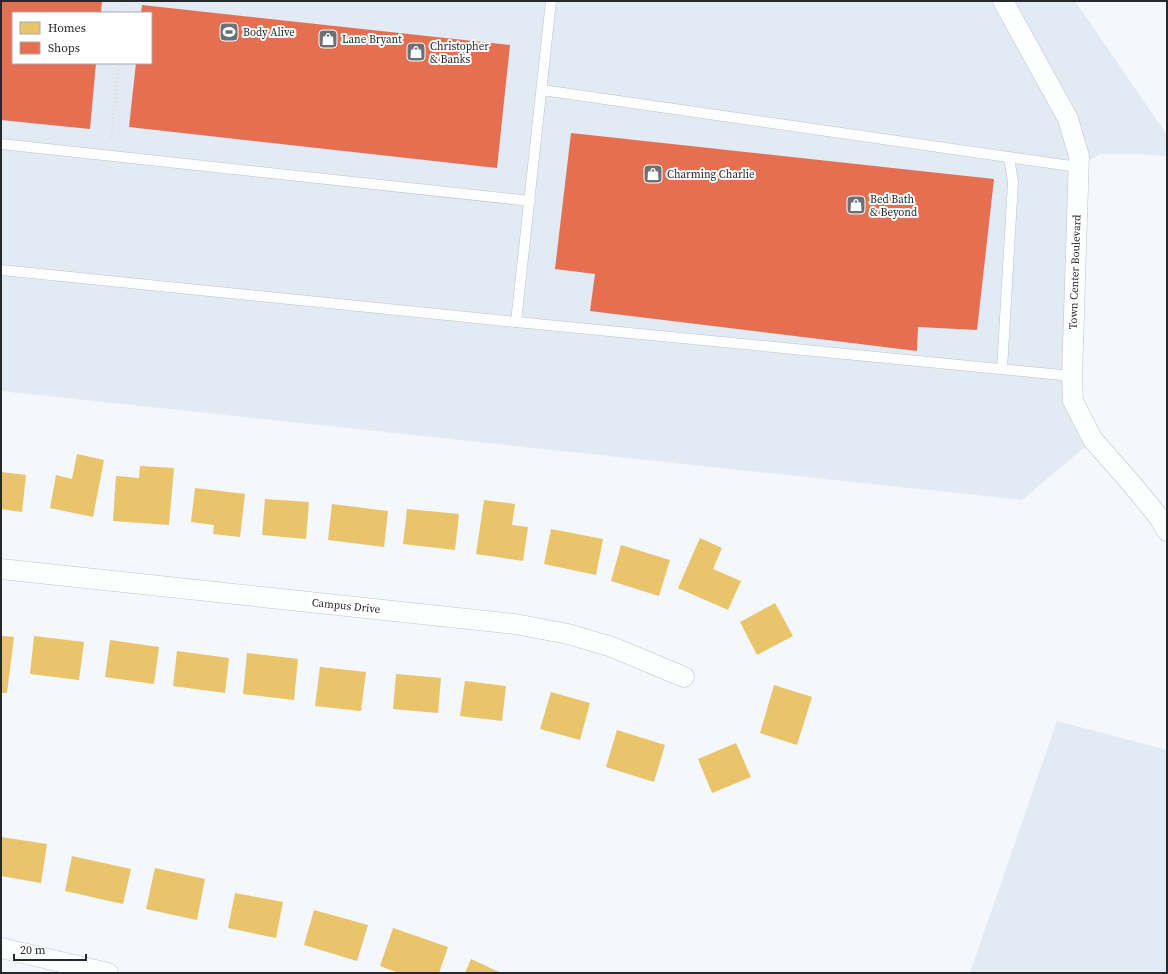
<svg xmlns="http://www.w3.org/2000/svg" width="1168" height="974" font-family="'Source Serif 4',serif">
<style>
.built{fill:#e2eaf4;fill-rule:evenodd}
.homes{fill:#e9c46a}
.shops{fill:#e76f51}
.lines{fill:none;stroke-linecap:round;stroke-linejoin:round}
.service-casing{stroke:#c0c2c6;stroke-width:11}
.minor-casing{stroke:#c0c2c6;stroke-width:21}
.path{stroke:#dcdedf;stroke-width:2.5;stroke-dasharray:1 3;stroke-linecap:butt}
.service{stroke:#fdfefe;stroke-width:10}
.minor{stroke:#fdfefe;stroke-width:20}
.labels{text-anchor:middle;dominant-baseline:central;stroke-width:4;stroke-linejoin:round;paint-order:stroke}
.poi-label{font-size:11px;fill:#26292c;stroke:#fff;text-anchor:start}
.street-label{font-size:11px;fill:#26292c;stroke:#fff}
</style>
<rect width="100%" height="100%" fill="#f4f7fb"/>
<g class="built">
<path d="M1,1H1075L1167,135V156L1141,154H1100L1078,167L1072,376L1093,440L1022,500L1,391ZM13,13H151V63H13Z"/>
<polygon points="1057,721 1167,750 1167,973 970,973"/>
</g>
<g class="homes">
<polygon points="77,454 104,460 93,517 50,508 56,475 72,479"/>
<polygon points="140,466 174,468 169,525 113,521 116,476 139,478"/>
<polygon points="1,472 26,475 22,512 1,509"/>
<polygon points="195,488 245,494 240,537 213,534 214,525 191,522"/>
<polygon points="265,499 309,502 306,539 262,535"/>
<polygon points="484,500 515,504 512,525 528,527 523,561 476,554"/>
<polygon points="332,504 388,511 384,547 328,540"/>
<polygon points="407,509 459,514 455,550 403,544"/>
<polygon points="551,529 603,539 596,575 544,564"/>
<polygon points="700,538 722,548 713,569 741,581 728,610 678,588"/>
<polygon points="621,545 670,560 659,596 611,581"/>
<polygon points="775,603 793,636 757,655 740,622"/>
<polygon points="1,636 14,637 7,693 1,693"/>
<polygon points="34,636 84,642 79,680 30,674"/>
<polygon points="110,640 159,647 154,684 105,677"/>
<polygon points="177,651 229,658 225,693 173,686"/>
<polygon points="247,653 298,659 294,700 243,694"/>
<polygon points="320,667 366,672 361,711 315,706"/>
<polygon points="396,674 441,678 438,713 393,709"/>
<polygon points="465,681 506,686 502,721 460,716"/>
<polygon points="774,685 812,697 797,745 760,733"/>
<polygon points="551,692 590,703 580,740 540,729"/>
<polygon points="617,730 665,745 654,782 606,767"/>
<polygon points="736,743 751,777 712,793 698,759"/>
<polygon points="1,837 47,844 41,883 1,876"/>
<polygon points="72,856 131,869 123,904 65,891"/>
<polygon points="155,868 205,879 197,920 146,909"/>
<polygon points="235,893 283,902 276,938 228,928"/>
<polygon points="314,910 368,925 357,961 304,945"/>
<polygon points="393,928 448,947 439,973 399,973 380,966"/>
<polygon points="471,959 501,973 465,973"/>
</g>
<g class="shops">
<polygon points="1,1 102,1 101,13 13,13 13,63 96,63 90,129 1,120"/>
<polygon points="142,5 510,45 497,168 129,127 136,63 151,63 151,13 141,13"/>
<polygon points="571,133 994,179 977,330 918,327 917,351 590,311 595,274 555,269"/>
</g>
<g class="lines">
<defs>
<g id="service">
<polyline points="542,90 1078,167"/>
<polyline points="1,144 530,201"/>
<polyline points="1,270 516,322 1072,376"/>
<polyline points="516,322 551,1"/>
<polyline points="1002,369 1013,182 1009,157"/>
</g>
<g id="minor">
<polyline points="1003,1 1068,119 1079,156 1072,376 1073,401 1093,440 1131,483 1158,516 1167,531"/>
<polyline points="1,569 515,624 568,634 612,647 684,677"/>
<polyline points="1,948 108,973"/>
</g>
</defs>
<use href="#service" class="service-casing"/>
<use href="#minor" class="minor-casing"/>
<g class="path">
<polyline points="125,13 126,1"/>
<polyline points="111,138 119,63"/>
</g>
<use href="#service" class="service"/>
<use href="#minor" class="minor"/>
</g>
<defs>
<symbol id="stadium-square" viewBox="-11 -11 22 22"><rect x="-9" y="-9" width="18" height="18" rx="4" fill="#6e7174" stroke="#fff"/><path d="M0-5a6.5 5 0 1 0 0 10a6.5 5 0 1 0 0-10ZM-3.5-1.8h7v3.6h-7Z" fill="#fff"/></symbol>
<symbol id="shop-square" viewBox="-11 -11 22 22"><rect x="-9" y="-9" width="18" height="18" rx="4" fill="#6e7174" stroke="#fff"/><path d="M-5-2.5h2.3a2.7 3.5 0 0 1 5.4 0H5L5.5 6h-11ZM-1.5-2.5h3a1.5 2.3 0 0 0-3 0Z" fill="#fff"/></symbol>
</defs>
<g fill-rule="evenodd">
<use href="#stadium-square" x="218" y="21" width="22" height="22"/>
<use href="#shop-square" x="317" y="28" width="22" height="22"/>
<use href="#shop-square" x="405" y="41" width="22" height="22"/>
<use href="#shop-square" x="642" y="163" width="22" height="22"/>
<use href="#shop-square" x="845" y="194" width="22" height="22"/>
</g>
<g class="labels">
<g class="poi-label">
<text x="243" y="32">Body Alive</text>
<text x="342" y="39">Lane Bryant</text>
<text x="430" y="46">Christopher<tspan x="430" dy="13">&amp; Banks</tspan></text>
<text x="667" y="174">Charming Charlie</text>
<text x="870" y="199">Bed Bath<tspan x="870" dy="13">&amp; Beyond</tspan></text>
</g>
<g class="street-label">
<text transform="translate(1075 272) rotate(-88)">Town Center Boulevard</text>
<text transform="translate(346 606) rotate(6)">Campus Drive</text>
</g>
</g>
<rect width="1168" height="974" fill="none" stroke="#26292c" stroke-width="4"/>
<rect x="12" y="12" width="140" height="52" fill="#ffffff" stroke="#a8a9ab"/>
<rect x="20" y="22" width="20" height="12" fill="#e9c46a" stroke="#a8a9ab"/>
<text x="48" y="32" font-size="12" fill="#26292c">Homes</text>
<rect x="20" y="42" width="20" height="12" fill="#e76f51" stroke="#a8a9ab"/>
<text x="48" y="52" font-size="12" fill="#26292c">Shops</text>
<path d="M14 954v6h72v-6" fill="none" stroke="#26292c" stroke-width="2"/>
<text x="20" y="954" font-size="12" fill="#26292c" stroke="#ffffff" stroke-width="3" paint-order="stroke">20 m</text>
</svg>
